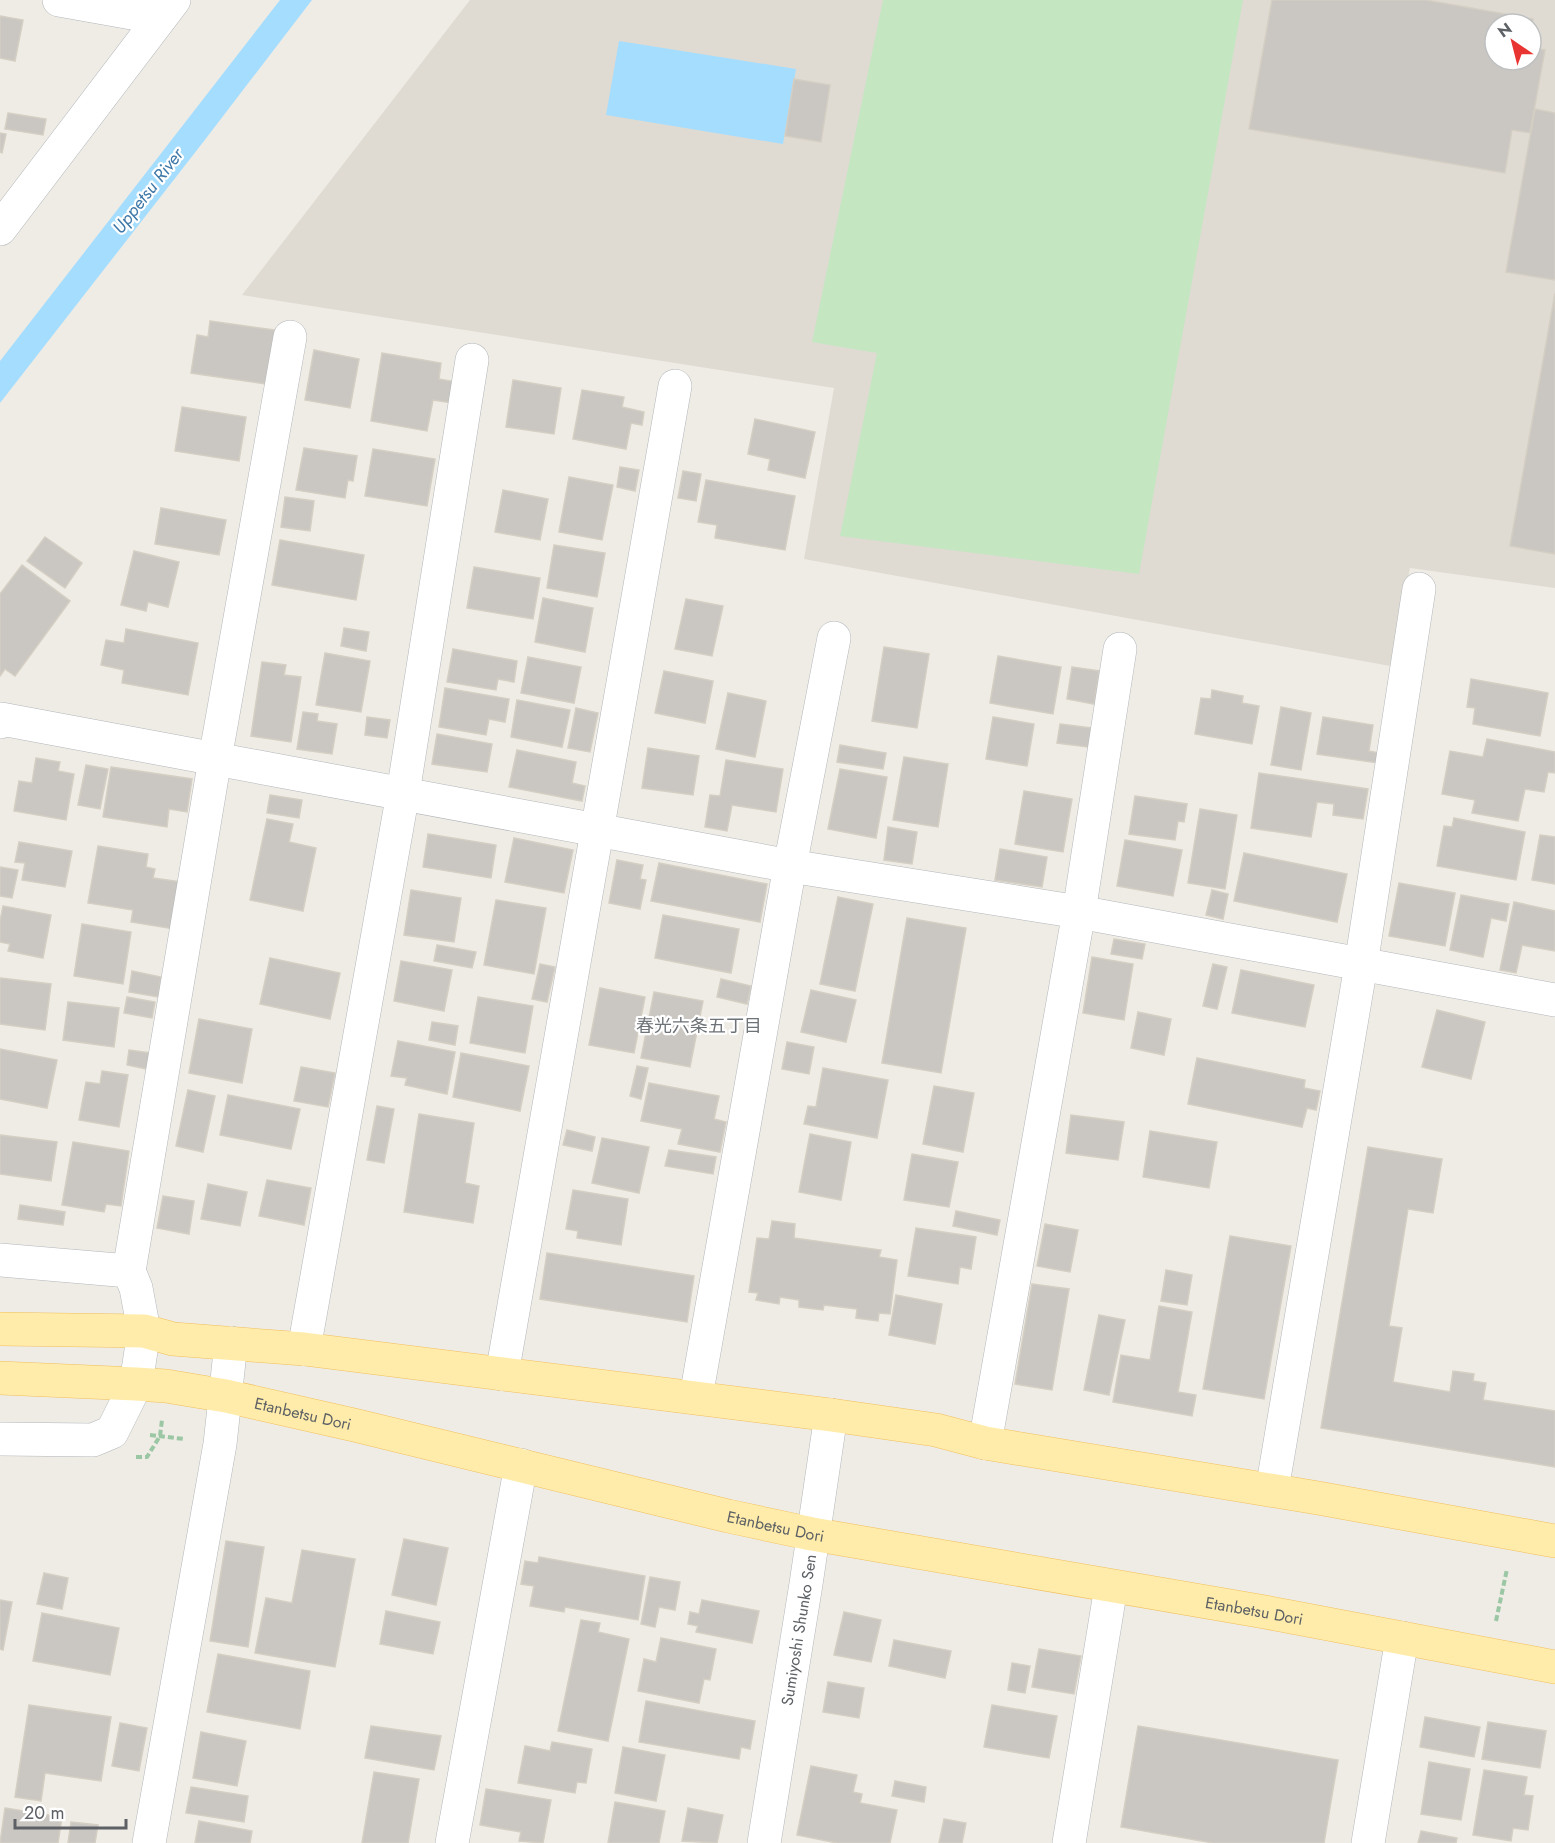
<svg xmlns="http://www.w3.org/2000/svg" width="1555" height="1843" font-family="Jost,'Noto Sans JP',sans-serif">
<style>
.education{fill:#dfdbd3;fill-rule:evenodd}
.green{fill:#c4e6c1}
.water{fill:#a5ddff}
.building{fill:#cac7c2;stroke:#d4cec3;stroke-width:1.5}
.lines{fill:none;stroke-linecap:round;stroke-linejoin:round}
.minor-casing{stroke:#b2b6ba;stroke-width:34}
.major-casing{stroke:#f1bf5c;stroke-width:34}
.path{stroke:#9bc7a5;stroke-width:4;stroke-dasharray:6 3;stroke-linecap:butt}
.minor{stroke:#fff;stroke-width:33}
.major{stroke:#ffecaa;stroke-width:33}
.labels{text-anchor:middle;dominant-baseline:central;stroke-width:4.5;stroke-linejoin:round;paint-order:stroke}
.street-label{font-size:16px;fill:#5d6165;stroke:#fff}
.water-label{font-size:18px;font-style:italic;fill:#3f78a8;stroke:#fff}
.neighbourhood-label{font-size:18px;fill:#6e7377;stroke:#fff}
</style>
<rect width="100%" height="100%" fill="#efece5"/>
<path class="education" d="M470,0H1555V588L1410,568L1390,666L804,559L834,388L242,295ZM1495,24H1531V60H1495Z"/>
<polygon class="green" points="883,0 1243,0 1139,574 840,536 877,353 812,342"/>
<g class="water">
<polygon points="280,0 312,0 204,141 0,403 0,361"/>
<polygon points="619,41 796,69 783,144 606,115"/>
</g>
<g class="building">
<polygon points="1272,0 1426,0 1533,19 1531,29 1531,24 1495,24 1495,60 1531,60 1531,48 1545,50 1530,133 1512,130 1505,173 1249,129"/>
<polygon points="0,16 23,20 15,61 0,58"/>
<polygon points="794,79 830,85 821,142 785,136"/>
<polygon points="1535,109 1555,113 1555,280 1506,272"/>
<polygon points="8,113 46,119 43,135 5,129"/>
<polygon points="0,133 6,134 2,153 0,152"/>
<polygon points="1555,293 1555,554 1510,546"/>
<polygon points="210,321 281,331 273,385 191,373 197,335 208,337"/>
<polygon points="314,350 359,359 350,408 305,400"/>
<polygon points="382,353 441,363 439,379 456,382 452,403 433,400 427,431 371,421"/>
<polygon points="513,380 561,388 554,434 506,427"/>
<polygon points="582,390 624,397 622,407 644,412 642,425 631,423 626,449 573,439"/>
<polygon points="182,407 246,417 239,461 175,451"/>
<polygon points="755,419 815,432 805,478 768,470 770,459 748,454"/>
<polygon points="304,448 357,456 353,481 348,480 345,498 296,490"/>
<polygon points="373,449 435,459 427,506 365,496"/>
<polygon points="620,467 639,470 635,491 617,487"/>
<polygon points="683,471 701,474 696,501 678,498"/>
<polygon points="569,477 613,485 602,540 559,532"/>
<polygon points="706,480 795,496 785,550 715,538 717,525 698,522"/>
<polygon points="503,490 548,499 540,540 495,532"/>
<polygon points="285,497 314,501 310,531 281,527"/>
<polygon points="161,508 226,520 219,555 155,544"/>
<polygon points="45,537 82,563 65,588 27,561"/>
<polygon points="280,540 364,555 356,600 272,585"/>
<polygon points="554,545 605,553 597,597 547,588"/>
<polygon points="134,551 179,562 168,607 148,602 146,611 121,605"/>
<polygon points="22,565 70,601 15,676 5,669 0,676 0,594"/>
<polygon points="474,567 540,578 533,619 467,608"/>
<polygon points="543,598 593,608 585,652 535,642"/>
<polygon points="686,599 723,606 712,656 675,649"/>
<polygon points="344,628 369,632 366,651 341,646"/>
<polygon points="126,629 198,643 188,695 122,683 124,670 101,665 106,640 124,643"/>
<polygon points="884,647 929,654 917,728 872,721"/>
<polygon points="453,649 517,661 514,682 498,679 496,690 447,682"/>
<polygon points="325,653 370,661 361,712 316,705"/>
<polygon points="998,656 1061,667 1053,714 990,703"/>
<polygon points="528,657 581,667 574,703 521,693"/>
<polygon points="262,662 286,665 284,675 301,677 291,742 251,736"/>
<polygon points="1072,667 1099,671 1094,704 1067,699"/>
<polygon points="664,671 713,681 705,723 655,713"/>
<polygon points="1471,679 1548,693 1540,736 1473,724 1475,708 1467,707"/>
<polygon points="445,688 509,699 505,722 489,719 486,735 439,727"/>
<polygon points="1212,690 1243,696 1242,703 1259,706 1252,744 1195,734 1201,698 1211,699"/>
<polygon points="728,693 766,701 755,757 716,749"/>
<polygon points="517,700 570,710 562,747 511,737"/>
<polygon points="1281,707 1311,713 1301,770 1271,765"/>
<polygon points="576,708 598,713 590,752 568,748"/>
<polygon points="303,712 318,714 317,721 337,724 332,754 297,749"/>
<polygon points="367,717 390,720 387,738 365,735"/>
<polygon points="993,717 1034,724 1027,766 986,759"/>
<polygon points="1323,717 1373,725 1369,751 1379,753 1378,763 1317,754"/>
<polygon points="1060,724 1091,728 1088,747 1057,743"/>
<polygon points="437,734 492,744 487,772 432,764"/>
<polygon points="1487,739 1555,752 1555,773 1548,772 1544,792 1525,789 1518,821 1472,813 1475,800 1442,794 1450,751 1483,757"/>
<polygon points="840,745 886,753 883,769 837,762"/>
<polygon points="648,748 699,756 693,795 642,788"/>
<polygon points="517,750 576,762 572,783 585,786 582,801 509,787"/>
<polygon points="904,757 948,764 938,827 893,820"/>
<polygon points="36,758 60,762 58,771 74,774 66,820 14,811 19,781 32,783"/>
<polygon points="726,760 783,769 776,812 732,805 727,831 705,827 710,795 720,796"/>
<polygon points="86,765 108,769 100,809 78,805"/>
<polygon points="111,767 192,779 187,812 169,809 167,827 103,817"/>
<polygon points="840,769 887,777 876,838 828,829"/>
<polygon points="1259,773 1368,789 1363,819 1333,815 1334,804 1317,802 1311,837 1251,828"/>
<polygon points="1024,791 1072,799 1063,852 1015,844"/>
<polygon points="270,795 302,800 299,818 267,813"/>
<polygon points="1135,796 1187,804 1184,822 1178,821 1175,840 1129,834"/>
<polygon points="1200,809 1237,815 1225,889 1188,883"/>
<polygon points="1454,818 1525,832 1516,880 1437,866 1444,826 1452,827"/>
<polygon points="267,819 293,824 289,842 316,848 303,911 250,900"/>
<polygon points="888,827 917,832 912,864 884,860"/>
<polygon points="428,834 496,845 491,878 423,867"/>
<polygon points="1540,835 1555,837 1555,884 1532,880"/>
<polygon points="514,838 573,850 564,893 505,882"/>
<polygon points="1125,840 1182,850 1173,896 1117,886"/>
<polygon points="19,842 72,851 65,887 22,880 25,863 15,862"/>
<polygon points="98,846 148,854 146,867 155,869 153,878 181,882 174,929 131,922 133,910 88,903"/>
<polygon points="1000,849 1047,857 1042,887 995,880"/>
<polygon points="1244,853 1347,874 1337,922 1234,901"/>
<polygon points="617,860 643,865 640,879 646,880 640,909 609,903"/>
<polygon points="659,863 767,884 760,922 651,901"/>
<polygon points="0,867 18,870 12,898 0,896"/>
<polygon points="1399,883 1455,893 1445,946 1389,936"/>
<polygon points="411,890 461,898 454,942 404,935"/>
<polygon points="1212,890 1228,894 1223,919 1206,915"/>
<polygon points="1461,895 1509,904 1506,921 1491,918 1483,957 1450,950"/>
<polygon points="838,897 873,904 855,991 820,984"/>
<polygon points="496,900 546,908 534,974 484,965"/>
<polygon points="1514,902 1555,911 1555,951 1522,945 1516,973 1500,970"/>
<polygon points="3,906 51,915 43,958 8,951 10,944 0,942 0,921"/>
<polygon points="663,915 739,929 731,973 655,958"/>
<polygon points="907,918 966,928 941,1073 882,1063"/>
<polygon points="82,924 131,932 123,984 74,976"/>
<polygon points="1114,939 1145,944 1142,959 1111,954"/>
<polygon points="437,945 476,952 472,968 434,961"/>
<polygon points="1092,957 1133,964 1124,1020 1083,1013"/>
<polygon points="270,958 340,973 330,1019 260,1004"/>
<polygon points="401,961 452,970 444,1011 394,1001"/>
<polygon points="540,964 555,967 547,1002 532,999"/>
<polygon points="1213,964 1227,967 1217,1009 1203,1006"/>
<polygon points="1241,970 1314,985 1305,1027 1232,1013"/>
<polygon points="132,971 161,977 158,997 129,992"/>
<polygon points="0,978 51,984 45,1030 0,1024"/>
<polygon points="721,979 751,986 747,1004 717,997"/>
<polygon points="600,988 645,997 634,1053 589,1045"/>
<polygon points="811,990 856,1000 846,1042 801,1032"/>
<polygon points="654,992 703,1001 690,1067 641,1058"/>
<polygon points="127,997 155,1002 152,1018 124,1013"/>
<polygon points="478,997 533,1006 525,1053 470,1043"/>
<polygon points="68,1002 119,1008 114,1047 63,1040"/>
<polygon points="1437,1010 1485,1022 1471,1079 1422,1067"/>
<polygon points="1138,1012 1171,1019 1164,1055 1131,1048"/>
<polygon points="199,1019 252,1029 242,1083 189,1073"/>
<polygon points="432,1022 458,1026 455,1045 429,1040"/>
<polygon points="398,1041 455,1052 447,1094 405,1085 407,1078 391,1076"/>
<polygon points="787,1042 814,1047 809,1074 782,1069"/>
<polygon points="0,1049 57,1060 47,1108 0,1099"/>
<polygon points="129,1050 150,1053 147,1069 127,1065"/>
<polygon points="461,1053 529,1066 520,1111 453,1097"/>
<polygon points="1197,1058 1305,1080 1304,1088 1320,1091 1316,1110 1307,1108 1302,1127 1188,1104"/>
<polygon points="637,1066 648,1068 641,1099 630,1096"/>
<polygon points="301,1067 335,1073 328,1107 294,1101"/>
<polygon points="823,1068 888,1080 877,1138 804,1124 808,1106 816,1107"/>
<polygon points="102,1071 128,1075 119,1127 79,1120 86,1082 100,1084"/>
<polygon points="649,1083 719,1096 714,1119 726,1122 720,1152 678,1144 682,1129 641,1121"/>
<polygon points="934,1086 974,1093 963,1152 923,1144"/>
<polygon points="188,1090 215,1096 203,1152 176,1146"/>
<polygon points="228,1095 300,1109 291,1149 220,1135"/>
<polygon points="377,1106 394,1109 384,1163 367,1160"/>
<polygon points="419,1114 474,1123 465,1183 479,1186 473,1223 404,1212"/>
<polygon points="1071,1115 1124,1122 1118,1160 1066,1153"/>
<polygon points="567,1130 595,1137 592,1151 563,1145"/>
<polygon points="1150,1131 1217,1142 1209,1188 1143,1177"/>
<polygon points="810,1134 851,1142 841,1200 799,1192"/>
<polygon points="0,1135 57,1142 51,1181 0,1174"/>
<polygon points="602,1138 649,1147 639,1193 592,1183"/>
<polygon points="73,1142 129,1151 121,1206 106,1204 104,1212 62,1205"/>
<polygon points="1368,1147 1442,1159 1433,1213 1408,1209 1389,1326 1402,1328 1393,1382 1450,1392 1453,1371 1474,1374 1473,1381 1486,1383 1483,1400 1555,1411 1555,1467 1321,1428"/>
<polygon points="669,1150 716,1157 713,1174 665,1166"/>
<polygon points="912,1154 958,1162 949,1207 904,1200"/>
<polygon points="267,1180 311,1188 304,1225 259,1216"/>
<polygon points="208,1184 247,1192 240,1226 201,1219"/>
<polygon points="573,1190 628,1199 621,1245 577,1238 578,1231 566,1229"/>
<polygon points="163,1196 194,1201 189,1234 157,1228"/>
<polygon points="20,1205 65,1212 63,1225 18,1219"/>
<polygon points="956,1211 1000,1220 997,1235 953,1226"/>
<polygon points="772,1221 795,1224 794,1238 881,1250 879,1257 897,1260 890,1314 879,1313 878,1321 856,1318 857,1309 824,1305 823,1310 799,1307 799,1300 780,1297 779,1304 756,1300 758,1293 749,1292 757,1238 769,1239"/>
<polygon points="1045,1224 1078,1230 1070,1272 1037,1266"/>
<polygon points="916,1228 976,1237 971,1269 960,1267 958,1284 908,1276"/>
<polygon points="1230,1236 1291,1246 1264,1399 1203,1389"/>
<polygon points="547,1253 694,1276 687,1322 540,1299"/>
<polygon points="1166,1270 1192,1275 1187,1305 1161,1301"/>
<polygon points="1032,1284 1069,1289 1052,1390 1015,1384"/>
<polygon points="896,1295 942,1304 935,1344 889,1335"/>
<polygon points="1159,1306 1192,1312 1178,1392 1196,1395 1192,1416 1113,1402 1121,1355 1150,1360"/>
<polygon points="1099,1315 1125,1320 1109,1395 1084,1390"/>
<polygon points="404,1539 448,1548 436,1605 392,1595"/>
<polygon points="226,1541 264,1547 248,1647 210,1641"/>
<polygon points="302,1550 355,1559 335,1667 255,1653 266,1598 292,1603"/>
<polygon points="539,1557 645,1576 638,1620 565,1607 564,1612 530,1606 534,1586 521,1584 525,1561 538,1563"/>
<polygon points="44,1573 68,1578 62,1609 37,1604"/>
<polygon points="650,1577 680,1582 675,1610 659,1607 655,1627 641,1624"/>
<polygon points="0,1600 12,1602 3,1650 0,1649"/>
<polygon points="702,1600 759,1611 752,1643 696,1632 698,1626 688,1624 690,1612 699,1614"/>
<polygon points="386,1611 440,1622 433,1654 380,1644"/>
<polygon points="844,1612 881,1620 871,1662 834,1655"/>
<polygon points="42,1613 119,1628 110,1675 33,1661"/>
<polygon points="581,1620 600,1623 598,1632 629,1639 608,1741 558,1731"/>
<polygon points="661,1638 716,1649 710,1680 704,1679 699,1703 638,1691 644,1659 656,1662"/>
<polygon points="894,1640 951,1651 945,1678 889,1666"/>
<polygon points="1039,1649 1081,1656 1074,1694 1032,1687"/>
<polygon points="218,1654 310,1671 300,1729 207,1712"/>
<polygon points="1012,1663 1030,1666 1025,1693 1008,1690"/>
<polygon points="828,1682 864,1688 859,1718 823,1712"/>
<polygon points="646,1701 755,1721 750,1749 741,1747 739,1759 639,1742"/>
<polygon points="29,1705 111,1717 101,1781 45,1773 41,1801 15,1797"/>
<polygon points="992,1705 1057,1716 1049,1758 984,1747"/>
<polygon points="1425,1717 1480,1727 1474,1757 1420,1747"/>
<polygon points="1488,1722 1546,1731 1540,1768 1482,1759"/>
<polygon points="120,1723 147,1728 139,1771 112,1766"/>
<polygon points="371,1726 441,1736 434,1770 365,1758"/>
<polygon points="1138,1726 1338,1760 1324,1843 1213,1843 1121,1827"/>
<polygon points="201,1732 246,1741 237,1786 193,1778"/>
<polygon points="552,1742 592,1749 586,1783 577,1782 575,1793 518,1783 525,1746 550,1751"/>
<polygon points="623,1747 665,1755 656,1801 615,1793"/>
<polygon points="1429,1762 1470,1769 1461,1820 1421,1814"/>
<polygon points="811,1766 857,1775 853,1792 862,1794 860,1803 897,1810 890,1843 837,1843 797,1835"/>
<polygon points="1484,1770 1527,1777 1524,1795 1533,1796 1528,1830 1513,1828 1511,1841 1473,1835"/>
<polygon points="374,1772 419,1779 408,1843 362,1843"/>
<polygon points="895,1781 926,1787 924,1802 892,1796"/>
<polygon points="191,1787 248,1796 244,1822 186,1813"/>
<polygon points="486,1789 551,1800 543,1843 519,1841 521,1832 480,1825"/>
<polygon points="615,1802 665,1811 659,1843 608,1843"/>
<polygon points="5,1808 62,1817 58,1843 0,1843"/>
<polygon points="688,1808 723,1815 717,1843 682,1841"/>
<polygon points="944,1819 966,1823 962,1843 939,1843"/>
<polygon points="199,1821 252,1831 250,1843 195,1843"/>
<polygon points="71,1822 98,1825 95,1843 68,1843"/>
<polygon points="1421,1831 1457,1838 1456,1843 1418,1843"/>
</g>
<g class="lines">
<defs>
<g id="minor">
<polyline points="59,0 160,18"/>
<polyline points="0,229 174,0"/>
<polyline points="0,722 1,719 790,866 1079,912 1555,1000"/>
<polyline points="0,1260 129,1271 136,1288 144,1331 136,1384 112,1432 93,1440 0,1439"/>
<polyline points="129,1271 215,759 290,337"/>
<polyline points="304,1349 403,793 472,360"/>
<polyline points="502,1374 675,386"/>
<polyline points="696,1397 790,866 834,638"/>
<polyline points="985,1443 1079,912 1120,649"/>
<polyline points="1272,1490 1361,965 1419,589"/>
<polyline points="149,1843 220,1444 231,1343"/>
<polyline points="452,1843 521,1465"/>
<path id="s1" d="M764,1843L806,1584L831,1415"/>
<polyline points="1069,1843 1111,1587"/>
<polyline points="1368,1843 1402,1638"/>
</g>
<g id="major">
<polyline points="0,1329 144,1331 173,1339 304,1349 831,1415 936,1430 985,1443 1318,1498 1555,1541"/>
<path id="s2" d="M0,1378L136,1384L166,1386L226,1396L354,1425L728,1516L812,1534L1265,1612L1555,1667"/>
</g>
</defs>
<use href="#minor" class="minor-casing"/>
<use href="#major" class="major-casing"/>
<g class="path">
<polyline points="150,1435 184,1439"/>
<polyline points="136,1457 147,1457 160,1436 162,1420"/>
<polyline points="1496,1621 1507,1569"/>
</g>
<use href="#minor" class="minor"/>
<use href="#major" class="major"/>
</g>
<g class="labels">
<g class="street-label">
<text stroke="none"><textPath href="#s2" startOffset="306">Etanbetsu Dori</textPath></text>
<text stroke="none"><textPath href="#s2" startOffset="792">Etanbetsu Dori</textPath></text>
<text stroke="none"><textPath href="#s2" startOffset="1278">Etanbetsu Dori</textPath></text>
<text stroke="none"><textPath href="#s1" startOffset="216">Sumiyoshi Shunko Sen</textPath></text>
</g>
<g class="water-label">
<text transform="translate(148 191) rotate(-52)">Uppetsu River</text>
</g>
<g class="neighbourhood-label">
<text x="699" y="1026">春光六条五丁目</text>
</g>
</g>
<g transform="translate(1513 42) rotate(325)"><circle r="28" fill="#ffffff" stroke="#bec0c1" stroke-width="1.5"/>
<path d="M0-4.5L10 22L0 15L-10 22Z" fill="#e93531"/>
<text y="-9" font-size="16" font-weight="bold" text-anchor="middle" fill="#5d6165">N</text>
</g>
<path d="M15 1819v9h111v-9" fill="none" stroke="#5d6165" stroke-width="3"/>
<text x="24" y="1819" font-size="18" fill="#5d6165" stroke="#ffffff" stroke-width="4.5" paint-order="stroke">20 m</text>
</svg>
